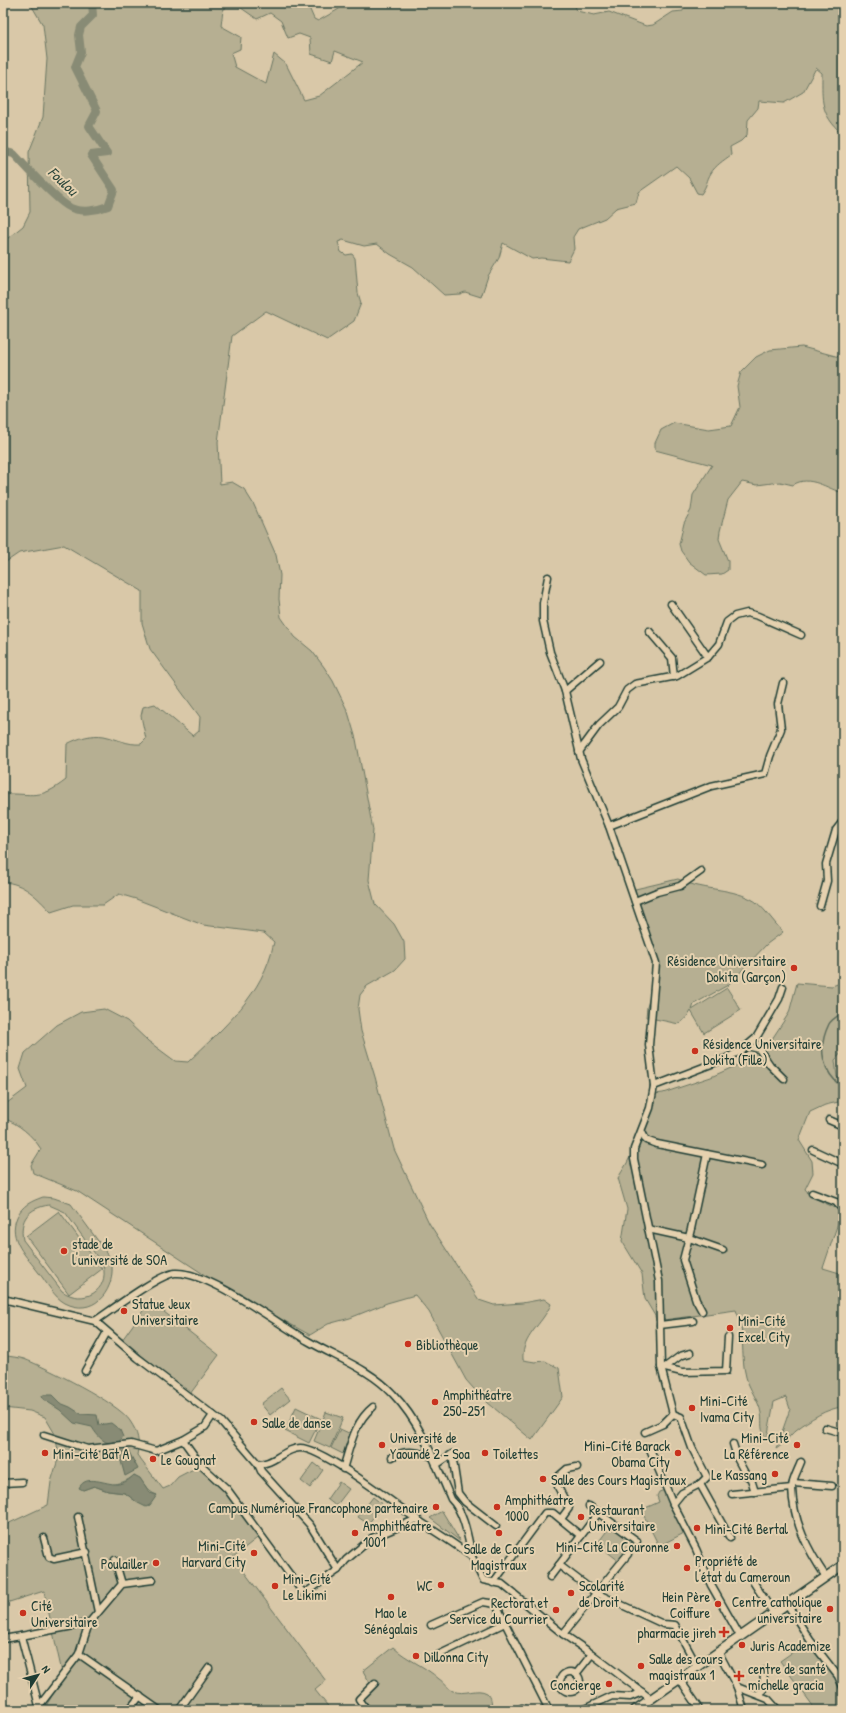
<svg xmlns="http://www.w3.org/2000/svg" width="846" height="1713" font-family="'Patrick Hand',sans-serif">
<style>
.green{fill:#b6af92;stroke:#6a7663;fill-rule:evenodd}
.water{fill:#888b75;stroke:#5e6c5b}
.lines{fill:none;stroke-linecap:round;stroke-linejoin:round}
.stream{stroke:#5e6c5b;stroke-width:1.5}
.river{stroke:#888b75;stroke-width:8}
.minor-casing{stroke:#1f3d34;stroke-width:9}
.major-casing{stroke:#1f3d34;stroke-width:11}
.minor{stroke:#e5d1af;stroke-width:6}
.major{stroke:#e5d1af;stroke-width:8}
.poi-dot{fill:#c8321e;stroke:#e5d1af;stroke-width:1.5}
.labels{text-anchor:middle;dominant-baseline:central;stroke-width:4;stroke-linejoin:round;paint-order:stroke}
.poi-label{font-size:14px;fill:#1f3d34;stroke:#e5d1af;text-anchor:start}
.water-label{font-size:15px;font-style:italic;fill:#2f493e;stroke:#e5d1af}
</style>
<rect width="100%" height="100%" fill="#d9c8a8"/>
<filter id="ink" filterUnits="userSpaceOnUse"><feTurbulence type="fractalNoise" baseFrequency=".025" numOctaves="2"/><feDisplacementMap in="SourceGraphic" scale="8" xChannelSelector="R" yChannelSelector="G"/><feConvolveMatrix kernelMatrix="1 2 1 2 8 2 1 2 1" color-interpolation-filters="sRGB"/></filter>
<g filter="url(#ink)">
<g class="green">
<path d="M30,3H232L223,10L221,26L241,37L240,49L231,53L235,67L266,84L274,54L286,64L304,100L319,96L363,62L335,51L332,61L311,54L310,38L299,34L288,38L281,21L270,13L257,19L234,3H307L314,19L318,21L339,9L345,3H574L577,11L594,15L609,12L646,26L653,25L673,12L683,11L685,3H843L842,134C820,113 822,102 822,73L816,68L803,92L784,103L759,101L758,108L748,120L747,135L741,141L730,147L731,155C724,160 715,166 711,173C706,181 708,184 701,194L697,193L689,178L676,166L639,192L636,203L616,208L605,218L578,229L573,237L574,249L568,261L541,258L532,259L503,243L499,258L488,276L481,297L465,292L460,294L444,295L413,267L390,254L377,244L364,246L343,240L338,242L341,252L346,255L352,254L355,258L358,293L361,303L354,321L327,340L266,311L232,336L218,442L220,484L232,482L244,489L254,505L276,555L280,575L279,599L281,617L295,637L312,651L324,667L333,681L348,712L356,739L373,830L369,880L375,904L394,924L404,942L405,959L395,970L367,986L360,995L358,1009L361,1031L375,1077L394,1149L429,1223L479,1300L494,1305L522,1303L544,1299L551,1304C543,1324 521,1337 523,1360L535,1362L545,1361L559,1368L563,1397L532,1440L481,1397L466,1380L429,1312L415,1295L387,1303L350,1318L328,1324L310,1335L223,1287L77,1191L33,1173L31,1165L41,1149C32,1135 19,1124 3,1118V1106L27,1088L20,1069L25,1053L57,1025L81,1012L104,1009L127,1021L148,1041L175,1061L188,1062C225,1026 263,995 274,942L264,933L203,925L136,899L119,894L103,905H73L51,912C37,897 24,883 3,882V794C34,793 39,801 66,780L67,744C78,738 92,734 104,736C118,739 127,745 141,744L146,739L141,716L143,707L155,704L193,736L199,731L200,717L150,649L142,623V591L64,545L19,553L3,564V242L23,226L30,212L29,152L43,117L47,59L43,25Z"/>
<path d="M802,347L843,358V493C828,489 809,474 793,485L780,482L757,485L742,482L728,500L720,531L719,539L728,561V570L722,574L706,575L689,562L681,551L679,544L684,523L691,510L693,495L712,465L655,450V443L661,430L674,423L709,429L731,426L740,407L737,386L741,372L756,357L770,350Z"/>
<path d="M678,879C701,891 728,887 751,899C761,903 775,924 783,932L767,944L728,985L694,1004L692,1010L727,988L741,1010L704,1033L691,1011L688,1016L679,1024L646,1017L647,1007L655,978L656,964L631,890Z"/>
<path d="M843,982V1051L835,1060L837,1077L843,1081V1101L825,1105L810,1112L799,1140L812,1161L813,1173L805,1189L812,1197L842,1211L823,1268L843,1274V1407C827,1408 809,1420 796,1430C788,1437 787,1442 776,1449L790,1409L786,1397L774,1402L767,1439C759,1428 763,1425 761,1413C759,1401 749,1389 746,1377C740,1355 746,1331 736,1310L656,1321L655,1316L645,1299L642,1274L622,1241L627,1209L618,1178L627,1163L649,1119L654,1094L663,1093L711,1077L744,1062L772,1039L789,1013L797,983L832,986Z"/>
<path d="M43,1197L54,1198L71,1204L115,1264L112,1266C114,1293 92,1317 65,1303C54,1297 47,1283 39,1273C27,1257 7,1239 17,1217C22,1205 32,1201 43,1197ZM49,1205L65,1212L103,1265C110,1291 83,1306 62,1291L23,1240C19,1219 29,1208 49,1205Z"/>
<polygon points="59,1211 102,1269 69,1294 26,1236"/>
<polygon points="150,1301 219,1355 190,1394 122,1340"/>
<path d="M3,1355C10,1357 18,1357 24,1359C45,1367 119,1403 130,1421C138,1433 140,1441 137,1455L163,1489L170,1486L178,1477L201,1465L213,1474L261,1535L233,1557L326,1681L315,1690L331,1710H49L46,1706L63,1677L44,1591L3,1604V1526L48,1505L51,1482L59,1456L55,1434L45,1417L30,1411L3,1408ZM134,1475C145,1481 145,1491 157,1495L138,1503L125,1493L108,1491L94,1486L83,1490L80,1486C97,1485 121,1488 134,1475Z"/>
<polygon points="281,1388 290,1399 270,1415 261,1404"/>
<polygon points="296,1407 321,1419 309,1443 285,1431"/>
<polygon points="326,1412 343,1418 330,1448 314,1441"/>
<polygon points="340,1429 351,1434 343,1454 331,1448"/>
<polygon points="314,1463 323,1470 310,1488 301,1481"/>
<polygon points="339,1482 349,1489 336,1506 327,1499"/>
<polygon points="665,1490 686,1532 659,1546 641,1510 659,1502 657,1496 659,1492"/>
<polygon points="373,1497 383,1505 368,1524 358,1517"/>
<polygon points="442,1511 460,1541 430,1518"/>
<polygon points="612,1524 634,1541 619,1561 597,1544"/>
<polygon points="810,1640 843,1687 843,1710 816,1710 780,1661"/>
<path d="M393,1647C407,1660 425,1666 439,1679C444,1682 448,1689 453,1691C464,1696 477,1687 487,1693C492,1697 492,1704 491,1710H367L359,1699L374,1683H370L363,1671Z"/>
</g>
<g class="water">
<path d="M43,1395H52L60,1403L70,1407L81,1414L97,1415L99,1425L111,1423L120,1430L123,1437L117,1444C106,1446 97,1436 92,1427L74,1423L60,1410L43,1399L42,1396Z"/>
<polygon points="122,1451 129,1452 138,1469 125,1476 119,1454"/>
<path d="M134,1475L140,1478L150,1493L157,1495L150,1505L146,1507L138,1503L125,1493L108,1491L94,1486L83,1490L79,1488C86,1473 106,1485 117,1484C124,1484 130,1479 134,1475Z"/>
</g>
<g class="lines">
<path class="stream" d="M843,1009C840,1017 832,1018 829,1024C817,1048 822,1072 843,1088"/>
<path class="river" d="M3,153L6,152L14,154C27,168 56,201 71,208C82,213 98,210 108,206L114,190L91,155L107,153L89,126L97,111L75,67L81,52L79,35L81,27L93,15L92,3"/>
<defs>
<g id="minor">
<polyline points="548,577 543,603 543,621 550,652 565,691 581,759 609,826 656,963 649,1045 654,1086 650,1108 634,1149 634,1159 659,1281 661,1367 673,1414 663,1424 645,1432"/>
<polyline points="671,604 708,657"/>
<polyline points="649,631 672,658 674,677"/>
<polyline points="565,691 600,661"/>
<polyline points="579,752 599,725 618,707 627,690 635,684 677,676 708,657 719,644 727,622 735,616 747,613 758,616 801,635"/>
<polyline points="609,826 711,786 765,774 770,756 781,729 778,704 783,683"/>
<polyline points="635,901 657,892 680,886 701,871"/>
<polyline points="820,906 827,881 826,864 836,830 843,821"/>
<polyline points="747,1046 759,1049 770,1065 784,1079"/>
<polyline points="654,1086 727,1058 742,1050 756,1038 779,999 783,987"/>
<polyline points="829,1120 843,1126"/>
<polyline points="642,1132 646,1140 657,1144 762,1165"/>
<polyline points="813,1150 843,1164"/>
<polyline points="812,1193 836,1202 843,1210"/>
<polyline points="648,1229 689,1238 723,1250"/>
<path d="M3,1299L95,1321L138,1358L221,1421L258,1464C273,1465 285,1448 300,1448C322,1448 391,1501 412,1516C430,1529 450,1540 468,1554L472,1557L483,1580L502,1584L563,1634L592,1654L651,1699"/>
<polyline points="702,1311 696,1300 683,1260 691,1229 707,1154"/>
<path d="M95,1321C110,1311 159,1274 175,1273C209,1271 278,1324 308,1341C337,1358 370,1369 393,1394C421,1423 435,1462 451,1499C465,1513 468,1539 472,1557"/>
<polyline points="660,1325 693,1321"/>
<polyline points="661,1367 682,1372 726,1371 728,1337"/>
<polyline points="664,1368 680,1356 690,1353"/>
<polyline points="85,1371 107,1332"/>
<polyline points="673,1414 681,1417 692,1448 707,1477 700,1484 682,1493 673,1504"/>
<polyline points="213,1415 205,1427 183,1440 201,1465 227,1489 304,1594 338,1570 346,1560 372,1538 417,1519"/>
<polyline points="825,1428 843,1433"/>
<polyline points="44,1435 88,1449 131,1444 156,1451 183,1440"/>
<polyline points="733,1444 738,1460 746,1475 751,1479 755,1492"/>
<polyline points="650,1449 673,1504 696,1549 711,1585 740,1636"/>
<path d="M392,1457C406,1449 419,1452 433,1457"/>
<path d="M801,1462C798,1470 792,1480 792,1488C793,1522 808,1550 826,1577"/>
<polyline points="258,1464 261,1471 310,1525 338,1570"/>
<polyline points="436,1465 452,1454 458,1493 465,1502 496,1526"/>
<path d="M343,1469C350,1447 354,1422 373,1407"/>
<polyline points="3,1483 22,1482"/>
<polyline points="793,1483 832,1486"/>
<polyline points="700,1484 730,1538"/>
<polyline points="732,1494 792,1488"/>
<polyline points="589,1506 637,1541"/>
<polyline points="78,1517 98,1612"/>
<polyline points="561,1519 569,1508 558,1487 559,1476 567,1469 577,1467"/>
<polyline points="44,1538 49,1557 54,1559 87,1552"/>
<polyline points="115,1560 122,1584"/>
<polyline points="559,1565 596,1593 663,1624 675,1625 696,1664"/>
<polyline points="550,1577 599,1512"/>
<polyline points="493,1583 545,1513 553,1513 581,1536"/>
<polyline points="754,1583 774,1614"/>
<polyline points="787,1604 810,1640 838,1676 843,1687"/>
<polyline points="431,1625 483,1602 496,1604 505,1623"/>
<polyline points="563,1634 628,1554"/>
<polyline points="21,1636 89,1623"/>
<polyline points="3,1639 21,1636 39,1706 36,1710"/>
<polyline points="719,1653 737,1687 744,1710"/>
<polyline points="79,1654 159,1710"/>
<polyline points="432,1658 505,1623 549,1710"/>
<circle cx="570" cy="1682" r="10"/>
<polyline points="576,1674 592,1654"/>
<polyline points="680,1680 698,1706"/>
<polyline points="737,1687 768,1699 778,1710"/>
<polyline points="758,1694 763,1690 764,1671"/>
<polyline points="522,1708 524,1710"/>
<polyline points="41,1710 39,1706 79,1654 89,1623 122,1584 153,1580"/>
<polyline points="129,1710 140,1696"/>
<polyline points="179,1710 209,1668"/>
<polyline points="367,1710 359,1699 375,1683"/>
<polyline points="582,1710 612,1696 630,1697 642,1692"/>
</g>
<polyline id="major" points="635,1710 843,1565"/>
</defs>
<use href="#minor" class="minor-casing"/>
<use href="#major" class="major-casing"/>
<use href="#minor" class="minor"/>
<use href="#major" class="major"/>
</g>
</g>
<g class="poi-dot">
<circle cx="794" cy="968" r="4"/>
<circle cx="695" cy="1051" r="4"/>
<circle cx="64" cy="1251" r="4"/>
<circle cx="124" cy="1311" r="4"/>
<circle cx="730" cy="1328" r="4"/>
<circle cx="408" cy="1344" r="4"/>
<circle cx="435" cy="1402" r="4"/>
<circle cx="692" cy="1408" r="4"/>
<circle cx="254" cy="1422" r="4"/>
<circle cx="382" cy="1445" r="4"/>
<circle cx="797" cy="1445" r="4"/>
<circle cx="45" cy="1453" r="4"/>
<circle cx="485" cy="1453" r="4"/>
<circle cx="678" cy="1453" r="4"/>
<circle cx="153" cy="1459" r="4"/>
<circle cx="775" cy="1474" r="4"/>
<circle cx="543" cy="1479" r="4"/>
<circle cx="436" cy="1507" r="4"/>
<circle cx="497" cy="1507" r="4"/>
<circle cx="581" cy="1517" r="4"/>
<circle cx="697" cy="1528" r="4"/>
<circle cx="355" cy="1533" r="4"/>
<circle cx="499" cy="1533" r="4"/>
<circle cx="677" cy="1546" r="4"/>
<circle cx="254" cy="1553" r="4"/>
<circle cx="156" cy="1563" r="4"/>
<circle cx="687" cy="1568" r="4"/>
<circle cx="441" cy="1585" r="4"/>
<circle cx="275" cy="1586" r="4"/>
<circle cx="571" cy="1593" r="4"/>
<circle cx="391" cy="1597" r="4"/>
<circle cx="718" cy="1604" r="4"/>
<circle cx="830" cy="1609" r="4"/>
<circle cx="556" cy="1610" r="4"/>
<circle cx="23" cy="1613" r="4"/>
<path d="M722 1626h4v4h4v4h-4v4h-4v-4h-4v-4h4z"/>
<circle cx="742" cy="1645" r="4"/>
<circle cx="416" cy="1656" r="4"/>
<circle cx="641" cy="1666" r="4"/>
<path d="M737 1670h4v4h4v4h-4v4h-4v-4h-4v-4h4z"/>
<circle cx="609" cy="1684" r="4"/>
</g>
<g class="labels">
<g class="poi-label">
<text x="786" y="960" text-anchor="end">Résidence Universitaire<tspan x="786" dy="16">Dokita (Garçon)</tspan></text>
<text x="703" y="1043">Résidence Universitaire<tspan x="703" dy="16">Dokita (Fille)</tspan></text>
<text x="72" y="1243">stade de<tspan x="72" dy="16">l'université de SOA</tspan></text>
<text x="132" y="1303">Statue Jeux<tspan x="132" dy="16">Universitaire</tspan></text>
<text x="738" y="1320">Mini-Cité<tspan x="738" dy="16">Excel City</tspan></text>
<text x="416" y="1344">Bibliothèque</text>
<text x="443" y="1394">Amphithéatre<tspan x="443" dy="16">250-251</tspan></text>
<text x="700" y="1400">Mini-Cité<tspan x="700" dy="16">Ivama City</tspan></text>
<text x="262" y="1422">Salle de danse</text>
<text x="390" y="1437">Université de<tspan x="390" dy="16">Yaoundé 2 - Soa</tspan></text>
<text x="789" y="1437" text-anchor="end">Mini-Cité<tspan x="789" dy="16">La Référence</tspan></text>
<text x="670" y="1445" text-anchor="end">Mini-Cité Barack<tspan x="670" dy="16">Obama City</tspan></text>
<text x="53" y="1453">Mini-cité Bat A</text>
<text x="493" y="1453">Toilettes</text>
<text x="161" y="1459">Le Gougnat</text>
<text x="767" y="1474" text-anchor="end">Le Kassang</text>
<text x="551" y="1479">Salle des Cours Magistraux</text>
<text x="505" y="1499">Amphithéatre<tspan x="505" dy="16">1000</tspan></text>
<text x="428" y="1507" text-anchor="end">Campus Numérique Francophone partenaire</text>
<text x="589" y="1509">Restaurant<tspan x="589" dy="16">Universitaire</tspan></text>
<text x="363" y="1525">Amphithéatre<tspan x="363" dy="16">1001</tspan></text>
<text x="705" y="1528">Mini-Cité Bertal</text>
<text x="246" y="1545" text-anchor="end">Mini-Cité<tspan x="246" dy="16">Harvard City</tspan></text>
<text x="669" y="1546" text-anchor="end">Mini-Cité La Couronne</text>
<text x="499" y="1548" text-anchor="middle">Salle de Cours<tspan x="499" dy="16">Magistraux</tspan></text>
<text x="695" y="1560">Propriété de<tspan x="695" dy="16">l'état du Cameroun</tspan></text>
<text x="148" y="1563" text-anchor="end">Poulailler</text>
<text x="283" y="1578">Mini-Cité<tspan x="283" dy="16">Le Likimi</tspan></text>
<text x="433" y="1585" text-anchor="end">WC</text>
<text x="579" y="1585">Scolarité<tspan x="579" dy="16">de Droit</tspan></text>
<text x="710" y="1596" text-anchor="end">Hein Père<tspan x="710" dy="16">Coiffure</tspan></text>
<text x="822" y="1601" text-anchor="end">Centre catholique<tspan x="822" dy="16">universitaire</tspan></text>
<text x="548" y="1602" text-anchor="end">Rectorat et<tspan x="548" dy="16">Service du Courrier</tspan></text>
<text x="31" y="1605">Cité<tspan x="31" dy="16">Universitaire</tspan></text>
<text x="391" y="1612" text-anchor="middle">Mao le<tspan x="391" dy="16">Sénégalais</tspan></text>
<text x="716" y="1632" text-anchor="end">pharmacie jireh</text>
<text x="750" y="1645">Juris Academize</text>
<text x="424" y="1656">Dillonna City</text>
<text x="649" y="1658">Salle des cours<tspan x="649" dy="16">magistraux 1</tspan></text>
<text x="748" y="1668">centre de santé<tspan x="748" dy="16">michelle gracia</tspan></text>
<text x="601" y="1684" text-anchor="end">Concierge</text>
</g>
<g class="water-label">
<text transform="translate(63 181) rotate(43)">Foulou</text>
</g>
</g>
<rect width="846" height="1713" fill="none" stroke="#e5d1af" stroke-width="16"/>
<rect x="8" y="8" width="830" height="1697" fill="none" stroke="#1f3d34" stroke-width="1.5" filter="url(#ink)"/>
<g transform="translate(38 1675) rotate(54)" stroke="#e5d1af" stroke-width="3" paint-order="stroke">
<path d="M0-3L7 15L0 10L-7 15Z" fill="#1f3d34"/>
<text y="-6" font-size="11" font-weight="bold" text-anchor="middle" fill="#1f3d34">N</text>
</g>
</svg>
